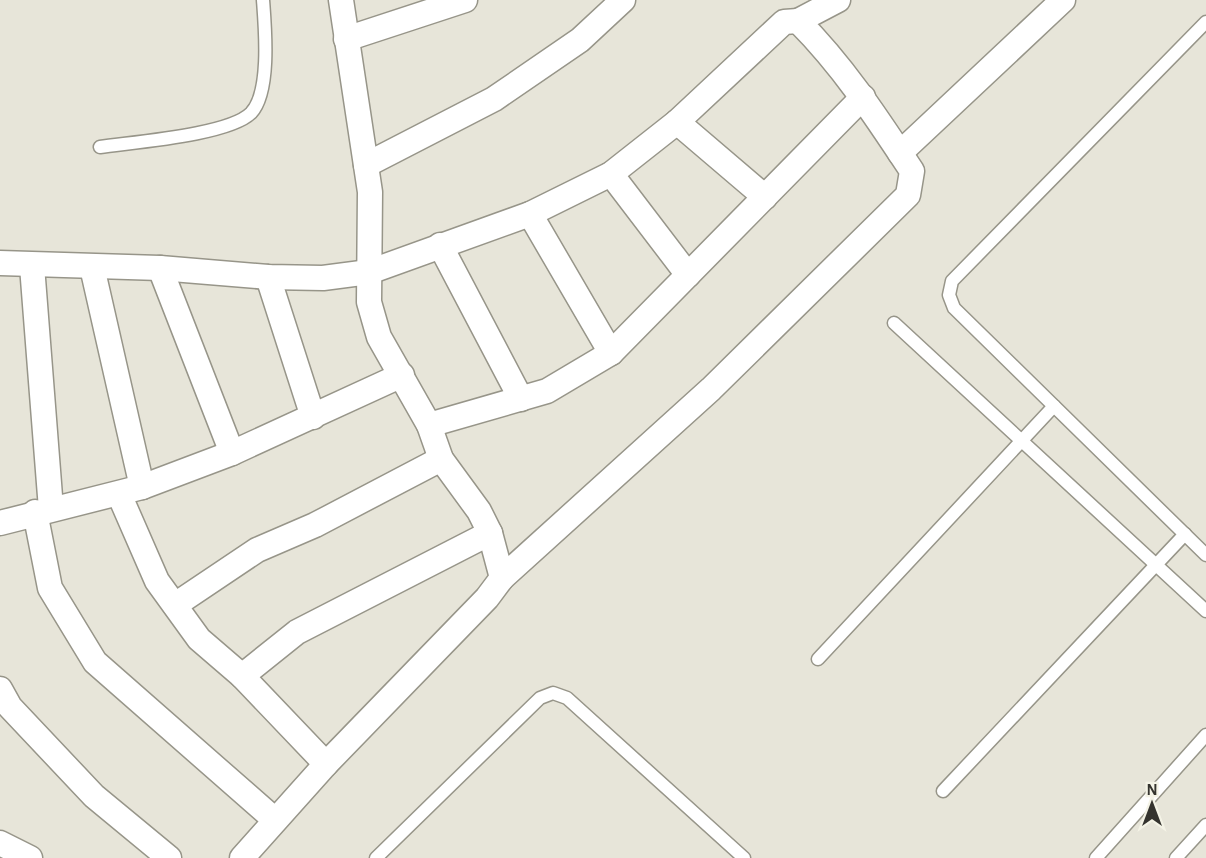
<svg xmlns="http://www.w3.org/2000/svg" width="1206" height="858" font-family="'Alegreya Sans',sans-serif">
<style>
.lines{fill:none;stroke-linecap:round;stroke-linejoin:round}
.service-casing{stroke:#979589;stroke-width:15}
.minor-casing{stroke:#979589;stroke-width:27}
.service{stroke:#fff;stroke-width:12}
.minor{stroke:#fff;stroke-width:24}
</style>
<rect width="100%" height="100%" fill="#e7e5d9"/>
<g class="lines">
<defs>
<g id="service">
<polyline points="1206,22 952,281 949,295 954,308 1206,555"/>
<path d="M100,147C134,142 229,135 251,113C271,92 265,27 263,0"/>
<polyline points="894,323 1206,611"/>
<polyline points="818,659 1054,406"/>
<polyline points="943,791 1185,534"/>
<polyline points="376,858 540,698 553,693 567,698 744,858"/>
<polyline points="1096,858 1206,735"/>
<polyline points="1176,858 1206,825"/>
</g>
<g id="minor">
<polyline points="346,39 465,0"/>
<polyline points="677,122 765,197"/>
<polyline points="900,153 1063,0"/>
<polyline points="366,165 494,99 580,40 623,0"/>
<polyline points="611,174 688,275"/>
<polyline points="530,214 611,353"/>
<polyline points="440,245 521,399"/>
<polyline points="0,263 160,268 268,277 323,278 369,272 530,214 611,174 677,122 784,22 798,21"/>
<polyline points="32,266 51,509"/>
<polyline points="92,267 142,487"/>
<polyline points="160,268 232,453"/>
<polyline points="268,277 313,417"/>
<polyline points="429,425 547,391 611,353 863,97"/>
<polyline points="119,494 157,581 199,639 242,676 326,764"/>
<polyline points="35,512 50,588 95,662 275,820"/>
<polyline points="0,523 142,487 232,453 402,375"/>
<path d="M502,578L711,389L908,195L912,171C877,118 843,66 798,21L838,0"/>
<polyline points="175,605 257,550 315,525 441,459"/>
<polyline points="242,676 297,632 490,533"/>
<polyline points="0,689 10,707 94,796 169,858"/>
<polyline points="0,843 30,858"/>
<polyline points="242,858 326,764 487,598 502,578 490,533 479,511 441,459 429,425 379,337 369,302 370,192 341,0"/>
</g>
</defs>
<use href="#service" class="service-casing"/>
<use href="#minor" class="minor-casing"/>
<use href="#service" class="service"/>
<use href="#minor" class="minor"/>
</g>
<g transform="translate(1152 804)" stroke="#f4f3e6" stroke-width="4.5" paint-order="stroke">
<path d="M0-4.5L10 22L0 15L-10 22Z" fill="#34332e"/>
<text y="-9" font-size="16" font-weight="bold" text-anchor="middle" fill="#34332e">N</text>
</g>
</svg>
